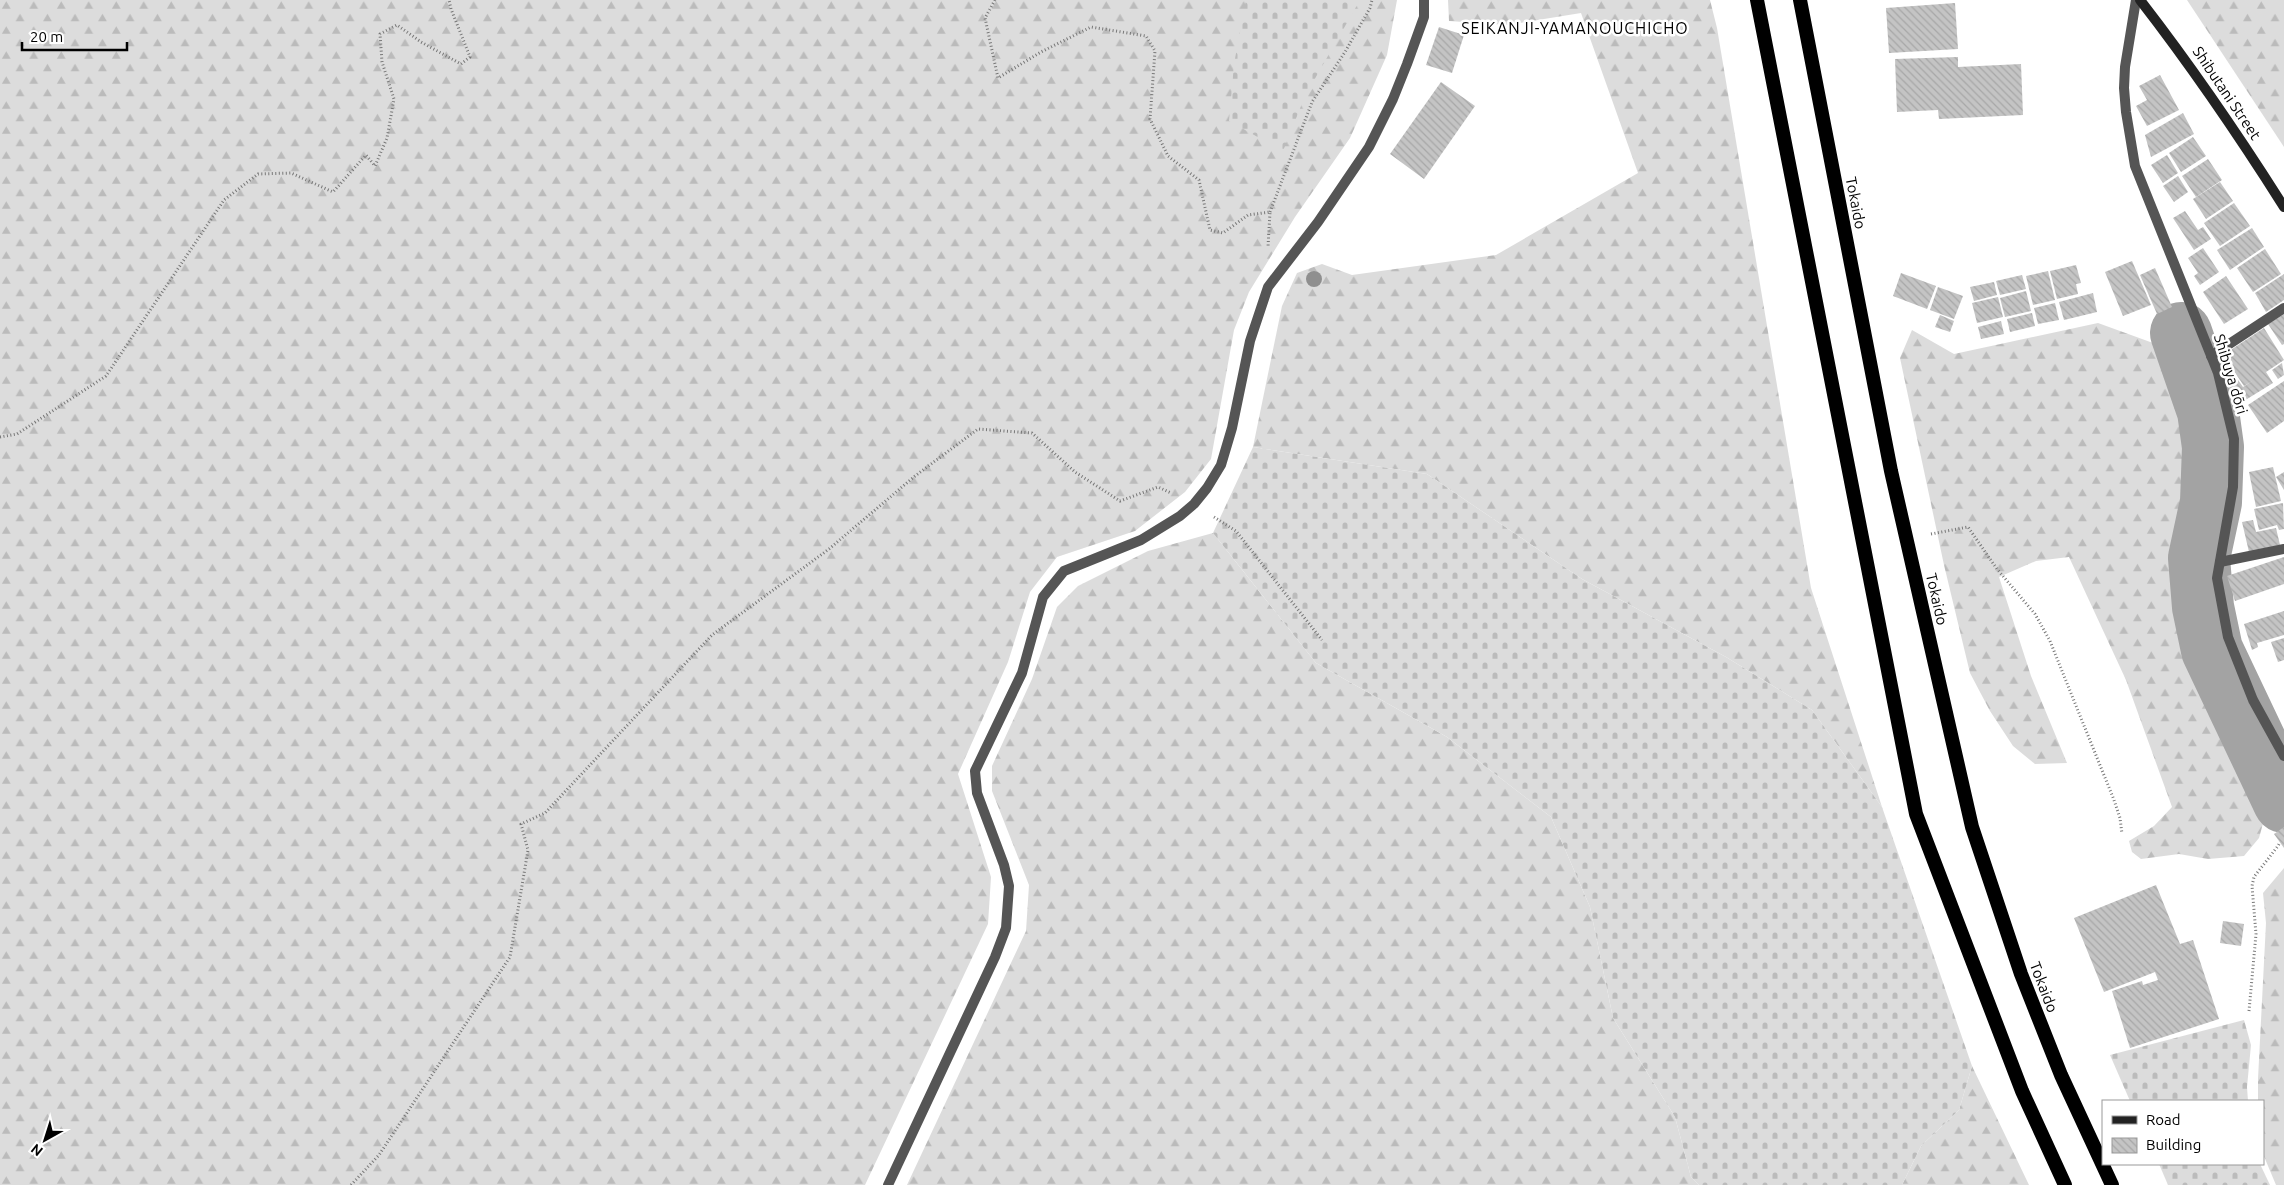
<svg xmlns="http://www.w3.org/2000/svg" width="2284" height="1185" font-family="Ubuntu,sans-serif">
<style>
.forest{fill:url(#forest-firs)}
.cemetery{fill:url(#cemetery-stones)}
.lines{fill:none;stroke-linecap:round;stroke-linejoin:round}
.river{stroke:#a3a3a3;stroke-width:62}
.building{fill:url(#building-back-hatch)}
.path{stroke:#777;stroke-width:3;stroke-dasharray:1 2.5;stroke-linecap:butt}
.service{stroke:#555;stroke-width:10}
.minor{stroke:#555;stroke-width:10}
.secondary{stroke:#222;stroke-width:10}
.trunk{stroke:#000;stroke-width:14}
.tree{fill:#8f8f8f}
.labels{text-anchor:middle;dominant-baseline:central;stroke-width:5;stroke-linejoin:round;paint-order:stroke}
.street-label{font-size:15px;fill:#000;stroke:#fff}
.neighbourhood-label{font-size:16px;letter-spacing:1px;fill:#000;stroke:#fff}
</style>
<defs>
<pattern id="forest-firs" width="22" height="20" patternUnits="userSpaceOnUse" patternTransform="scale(1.25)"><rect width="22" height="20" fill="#dcdcdc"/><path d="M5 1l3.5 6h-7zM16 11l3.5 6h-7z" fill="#bbb"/></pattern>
<pattern id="cemetery-stones" width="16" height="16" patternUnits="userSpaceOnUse" patternTransform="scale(1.25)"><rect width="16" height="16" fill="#dcdcdc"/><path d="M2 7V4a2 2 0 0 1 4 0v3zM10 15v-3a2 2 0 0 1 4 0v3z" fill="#bbb"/></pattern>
<pattern id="building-back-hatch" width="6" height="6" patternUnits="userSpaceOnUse" patternTransform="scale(1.25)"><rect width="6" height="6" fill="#c4c4c4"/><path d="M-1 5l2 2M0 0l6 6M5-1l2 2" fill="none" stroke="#a7a7a7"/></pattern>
</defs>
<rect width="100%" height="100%" fill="#fff"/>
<g class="forest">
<polygon points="0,0 1397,0 1387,55 1350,138 1295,217 1249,292 1234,330 1211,459 1185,492 1135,531 1057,557 1030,592 1008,662 958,774 991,877 988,924 865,1185 0,1185"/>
<polygon points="1448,0 1710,0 1717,28 1811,588 1882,807 1812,710 1726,657 1582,579 1427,474 1253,447 1282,306 1297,273 1322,264 1352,275 1496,255 1638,173 1581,13 1508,25 1449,21"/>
<polygon points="2187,0 2284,0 2284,147"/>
<polygon points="2098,323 2153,343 2173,356 2180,372 2191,407 2200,453 2195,506 2178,556 2190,623 2227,722 2269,802 2259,838 2244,856 2208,859 2179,854 2141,859 2132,852 2129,841 2154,826 2172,807 2126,680 2069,557 2036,561 1999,577 2031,676 2067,763 2035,764 2013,746 1990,711 1970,673 1944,565 1900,358 1912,330 1954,354"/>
<polygon points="1213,533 1316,663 1447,737 1551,817 1590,907 1613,1018 1675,1117 1691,1177 1699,1185 907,1185 1026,931 1029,885 992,791 992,766 1032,679 1057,607 1078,586 1148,551"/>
<polygon points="2284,868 2284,1185 2276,1185 2263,1154 2263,1101 2258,1101 2258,1079 2266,923 2263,893"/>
<polygon points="1972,1066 2029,1185 1902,1185 1921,1146 1959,1110"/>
</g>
<g class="cemetery">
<polygon points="1246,0 1360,0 1305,96 1283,151 1229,121 1234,64"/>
<polygon points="1253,447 1427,474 1582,579 1726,657 1812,710 1882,807 1972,1066 1959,1110 1921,1146 1902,1185 1699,1185 1691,1177 1675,1117 1613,1018 1590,907 1551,817 1447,737 1316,663 1213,533"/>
<polygon points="2244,1020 2251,1045 2247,1087 2248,1101 2130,1101 2110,1055"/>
<polygon points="2159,1164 2260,1164 2270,1185 2168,1185"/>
</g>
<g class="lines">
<polyline class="river" points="2181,333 2208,411 2213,447 2211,502 2199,558 2203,607 2212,650 2284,802"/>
</g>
<g class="building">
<polygon points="1955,3 1958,49 1889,53 1886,8"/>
<polygon points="1439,27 1464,35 1452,73 1426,65"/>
<polygon points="1958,57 1958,67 2021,64 2023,115 1939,119 1938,110 1897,112 1895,59"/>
<polygon points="2160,75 2179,110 2147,126 2136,106 2147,100 2139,86"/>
<polygon points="1441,82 1475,106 1424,179 1390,154"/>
<polygon points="2183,113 2194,134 2151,157 2145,135"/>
<polygon points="2193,137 2206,156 2181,172 2169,153"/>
<polygon points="2167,155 2178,173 2163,183 2151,165"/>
<polygon points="2208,159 2222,180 2196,197 2182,176"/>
<polygon points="2178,176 2188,192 2174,202 2163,186"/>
<polygon points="2220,182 2233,201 2206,219 2193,199"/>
<polygon points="2234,203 2250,226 2220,246 2204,223"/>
<polygon points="2185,211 2198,230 2203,227 2211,239 2194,250 2173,218"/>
<polygon points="2252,228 2264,247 2230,270 2217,250"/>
<polygon points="2203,248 2219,272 2200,285 2194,276 2198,273 2188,258"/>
<polygon points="2265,249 2281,274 2253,292 2237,268"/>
<polygon points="2132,261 2151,305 2123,316 2105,272"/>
<polygon points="2076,265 2081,283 2076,284 2078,294 2057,299 2050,271"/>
<polygon points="2155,268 2172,307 2157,314 2140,275"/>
<polygon points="2048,271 2055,300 2033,305 2026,276"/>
<polygon points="1901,273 1936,286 1927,309 1893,296"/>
<polygon points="2284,274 2284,300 2266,312 2255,293"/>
<polygon points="2022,275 2026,289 2000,295 1996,281"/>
<polygon points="2226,276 2248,309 2224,324 2203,292"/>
<polygon points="1994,282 1997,295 1974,301 1970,287"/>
<polygon points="1938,287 1963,296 1954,319 1930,310"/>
<polygon points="2026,291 2031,311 2005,317 2000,298"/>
<polygon points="2093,293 2097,312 2064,320 2059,302"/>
<polygon points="1998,297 2003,317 1977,323 1972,303"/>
<polygon points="2055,303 2059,320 2038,324 2034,308"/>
<polygon points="2032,313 2035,326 2010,332 2007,319"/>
<polygon points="2284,314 2284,344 2282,345 2268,324"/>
<polygon points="1940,315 1954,321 1950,332 1935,327"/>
<polygon points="2001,321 2004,334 1981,339 1978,327"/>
<polygon points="2264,328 2284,360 2266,372 2273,383 2239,404 2228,387 2238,380 2243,387 2254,380 2244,386 2223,355"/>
<polygon points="2282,363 2284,375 2278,379 2272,370"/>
<polygon points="2284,381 2284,421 2267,433 2248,405"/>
<polygon points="2273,467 2281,501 2256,507 2249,472"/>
<polygon points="2284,472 2284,490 2276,477"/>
<polygon points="2283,503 2284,529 2279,530 2277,525 2259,530 2254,509"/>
<polygon points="2253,520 2256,532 2276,528 2280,545 2249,552 2242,522"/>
<polygon points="2284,557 2284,584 2235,601 2227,576"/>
<polygon points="2284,611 2284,635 2257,643 2258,647 2252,650 2244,624"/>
<polygon points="2284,638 2284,660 2278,662 2271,642"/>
<polygon points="2284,827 2284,848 2274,834"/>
<polygon points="2156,885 2180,944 2193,940 2219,1019 2130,1048 2112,991 2142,981 2143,985 2158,980 2155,972 2104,992 2074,918"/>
<polygon points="2223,921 2244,924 2241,946 2220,943"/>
</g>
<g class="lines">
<g class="path">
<polyline points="995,0 985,18 998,78 1041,52 1091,27 1146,36 1155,51 1150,119 1168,156 1199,180 1210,230 1223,233 1248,215 1270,212 1268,247"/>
<polyline points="1270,212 1312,102 1345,52 1370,8 1372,0"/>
<polyline points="0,437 17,434 106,376 224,200 258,174 291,173 333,192 366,155 375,166 387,138 394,99 382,62 380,34 397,25 421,42 461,64 470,57 451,9 449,0"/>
<polyline points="1214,517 1236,531 1322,640"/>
<polyline points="1931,534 1968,527 1997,569 2035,614 2050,641 2114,800 2120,818 2122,834"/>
<polyline points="2249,1011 2256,934 2252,886 2254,877 2278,846 2280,842"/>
<polyline points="351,1185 379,1155 510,957 528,850 521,824 545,813 712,635 829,549 915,476 978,429 1032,433 1075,472 1120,501 1158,487 1171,493"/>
</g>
<g class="service">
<polyline points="2211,356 2284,308"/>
<polyline points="2220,562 2284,549"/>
</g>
<g class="minor">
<polyline points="2136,0 2125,67 2124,88 2126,112 2135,166 2218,373 2234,439 2233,487 2217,578 2228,637 2253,700 2284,756"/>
<polyline points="888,1185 995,957 1006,928 1009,886 1004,865 977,793 975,771 1022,673 1043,597 1064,571 1141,540 1180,516 1194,504 1207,488 1221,465 1232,428 1250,341 1268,287 1318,222 1369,147 1393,99 1407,64 1424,17 1424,0"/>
</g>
<path class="secondary" d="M2140,0C2192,67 2239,136 2284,207"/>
<g class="trunk">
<polyline points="1757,0 1916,814 2022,1091 2065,1185"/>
<polyline points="1800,0 1891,471 1972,827 2021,974 2061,1075 2112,1185"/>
</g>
</g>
<circle class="tree" cx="1314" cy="279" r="8"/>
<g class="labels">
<g class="street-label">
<text transform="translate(2227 93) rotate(56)">Shibutani Street</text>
<text transform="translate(1856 203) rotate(79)">Tokaido</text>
<text transform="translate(2231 374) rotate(73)">Shibuya dōri</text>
<text transform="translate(1937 599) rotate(77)">Tokaido</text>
<text transform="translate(2044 987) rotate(69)">Tokaido</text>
</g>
<g class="neighbourhood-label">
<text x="1575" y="28">SEIKANJI-YAMANOUCHICHO</text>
</g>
</g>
<rect x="2102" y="1100" width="162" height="65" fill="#ffffff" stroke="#999999"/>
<rect x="2112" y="1116" width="25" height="8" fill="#222222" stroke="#999999"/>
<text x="2146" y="1125" font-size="15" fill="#000000">Road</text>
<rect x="2112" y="1138" width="25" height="15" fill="url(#building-back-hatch)" stroke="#999999"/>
<text x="2146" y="1150" font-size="15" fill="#000000">Building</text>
<g transform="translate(45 1140) rotate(219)" stroke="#ffffff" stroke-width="4" paint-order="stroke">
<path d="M0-4L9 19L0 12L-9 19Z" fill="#000000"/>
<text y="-8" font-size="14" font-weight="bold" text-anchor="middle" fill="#000000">N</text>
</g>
<path d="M22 42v8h105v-8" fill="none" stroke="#000000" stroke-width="2.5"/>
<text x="30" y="42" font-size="15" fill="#000000" stroke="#ffffff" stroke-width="4" paint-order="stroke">20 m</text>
</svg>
